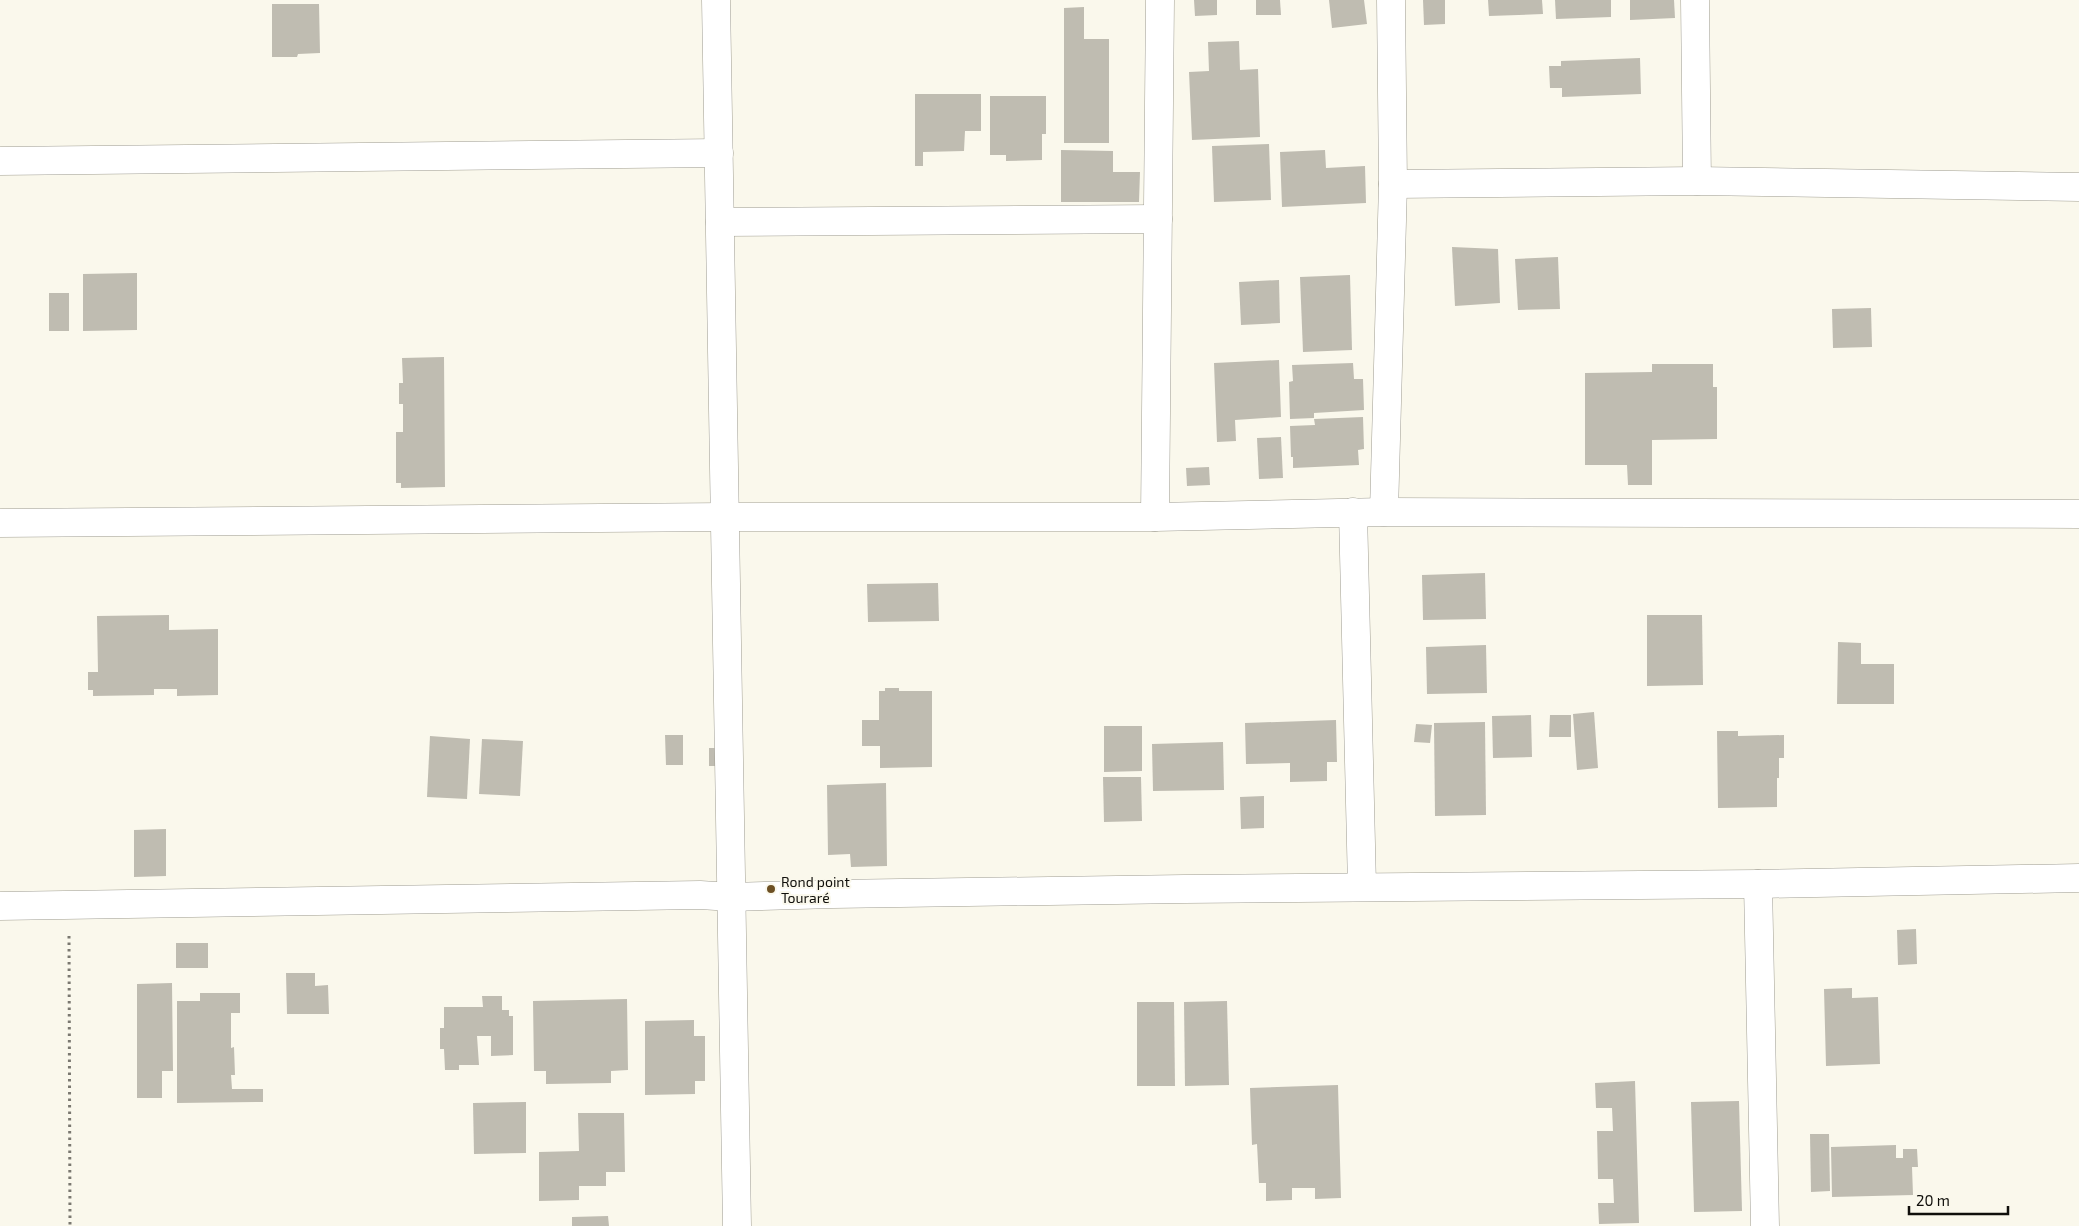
<svg xmlns="http://www.w3.org/2000/svg" width="2079" height="1226" font-family="'Exo 2',sans-serif">
<style>
.building{fill:#bfbcb1}
.lines{fill:none;stroke-linecap:round;stroke-linejoin:round}
.minor-casing{stroke:#a09e93;stroke-width:29}
.path{stroke:#7a7870;stroke-width:3;stroke-dasharray:2.5 4;stroke-linecap:butt}
.minor{stroke:#fff;stroke-width:28}
.poi-dot{fill:#6d5024;stroke:#faf8ec;stroke-width:2}
.labels{text-anchor:middle;dominant-baseline:central;stroke-width:4;stroke-linejoin:round;paint-order:stroke}
.poi-label{font-size:14px;fill:#100f0b;stroke:#faf8ec;text-anchor:start}
</style>
<rect width="100%" height="100%" fill="#faf8ec"/>
<g class="building">
<polygon points="1194,0 1217,0 1217,15 1195,16"/>
<polygon points="1256,0 1280,0 1281,15 1256,15"/>
<polygon points="1329,0 1364,0 1367,24 1332,28"/>
<polygon points="1423,0 1445,0 1445,24 1424,25"/>
<polygon points="1488,0 1542,0 1543,14 1489,16"/>
<polygon points="1555,0 1611,0 1611,17 1556,19"/>
<polygon points="1630,0 1674,0 1675,18 1630,20"/>
<polygon points="272,4 319,4 320,53 298,54 297,57 272,57"/>
<polygon points="1084,7 1084,39 1109,39 1109,143 1064,143 1064,8"/>
<polygon points="1239,41 1240,70 1258,69 1260,137 1192,140 1189,72 1209,71 1208,42"/>
<polygon points="1640,58 1641,94 1562,97 1562,88 1550,88 1549,66 1561,66 1561,61"/>
<polygon points="915,94 981,94 981,131 965,131 964,151 923,152 923,166 915,166"/>
<polygon points="990,96 1046,96 1046,134 1042,134 1042,160 1006,161 1006,155 990,155"/>
<polygon points="1269,144 1271,200 1214,202 1212,146"/>
<polygon points="1061,150 1113,151 1113,172 1140,172 1139,202 1061,202"/>
<polygon points="1325,150 1326,168 1365,166 1366,203 1282,207 1280,152"/>
<polygon points="1452,247 1498,249 1500,303 1455,306"/>
<polygon points="1558,257 1560,309 1518,310 1515,259"/>
<polygon points="137,273 137,330 83,331 83,274"/>
<polygon points="1350,275 1352,350 1303,352 1300,277"/>
<polygon points="1279,280 1280,323 1241,325 1239,282"/>
<rect x="49" y="293" width="20" height="38"/>
<polygon points="1871,308 1872,347 1833,348 1832,309"/>
<polygon points="444,357 445,487 401,488 401,483 396,483 396,432 403,432 403,404 399,404 399,383 403,383 402,358"/>
<polygon points="1279,360 1281,417 1235,420 1236,441 1217,442 1214,363"/>
<polygon points="1353,363 1354,379 1363,379 1364,410 1314,413 1314,418 1290,419 1289,382 1293,381 1292,365"/>
<polygon points="1652,364 1713,364 1713,387 1717,387 1717,439 1652,440 1652,485 1628,485 1627,465 1585,465 1585,373 1652,372"/>
<polygon points="1363,417 1364,449 1358,450 1359,465 1293,468 1293,457 1291,457 1290,426 1315,425 1314,419"/>
<polygon points="1281,437 1283,478 1259,479 1257,438"/>
<polygon points="1209,467 1210,485 1187,486 1186,468"/>
<polygon points="1485,573 1486,619 1423,620 1422,575"/>
<polygon points="938,583 939,621 868,622 867,584"/>
<polygon points="169,615 169,630 218,629 218,695 177,696 177,689 154,689 154,695 93,696 93,690 88,690 88,672 98,672 97,616"/>
<polygon points="1647,615 1702,615 1703,685 1647,686"/>
<polygon points="1838,642 1861,643 1861,664 1894,664 1894,704 1837,704"/>
<polygon points="1486,645 1487,693 1427,694 1426,647"/>
<polygon points="885,688 899,688 899,691 932,691 932,767 880,768 880,746 862,746 862,720 879,720 879,691 885,691"/>
<polygon points="1594,712 1598,768 1577,770 1573,714"/>
<polygon points="1531,715 1532,757 1493,758 1492,716"/>
<polygon points="1550,715 1571,715 1571,737 1549,737"/>
<polygon points="1336,720 1337,762 1327,762 1327,781 1290,782 1290,763 1246,764 1245,723"/>
<polygon points="1485,722 1486,815 1435,816 1434,723"/>
<polygon points="1416,724 1432,725 1430,743 1414,742"/>
<polygon points="1104,726 1142,726 1142,771 1104,772"/>
<polygon points="1717,731 1738,731 1738,736 1784,735 1784,758 1779,758 1779,778 1777,778 1777,807 1718,808"/>
<polygon points="665,735 683,735 683,765 666,765"/>
<polygon points="430,736 470,739 467,799 427,797"/>
<polygon points="482,739 523,741 520,796 479,794"/>
<polygon points="1223,742 1224,790 1153,791 1152,744"/>
<rect x="709" y="748" width="20" height="18"/>
<polygon points="1103,777 1141,777 1142,821 1104,822"/>
<polygon points="886,783 887,866 851,867 850,854 828,855 827,785"/>
<polygon points="1264,796 1264,828 1241,829 1240,797"/>
<polygon points="166,829 166,876 134,877 134,830"/>
<polygon points="1916,929 1917,964 1898,965 1897,930"/>
<rect x="176" y="943" width="32" height="25"/>
<polygon points="286,973 315,973 315,986 328,985 329,1014 287,1014"/>
<polygon points="172,983 173,1071 162,1071 162,1098 137,1098 137,984"/>
<polygon points="1852,988 1852,998 1878,997 1880,1064 1826,1066 1824,989"/>
<polygon points="200,993 240,993 240,1013 231,1013 231,1048 234,1047 235,1075 231,1075 232,1089 263,1089 263,1102 177,1103 177,1001 200,1001"/>
<polygon points="482,996 502,996 502,1010 509,1010 509,1016 513,1016 513,1055 491,1056 491,1036 477,1036 479,1065 459,1065 459,1070 445,1070 444,1049 440,1049 440,1028 444,1028 444,1007 483,1007"/>
<polygon points="627,999 628,1070 611,1071 611,1083 546,1084 546,1071 534,1071 533,1001"/>
<polygon points="1227,1001 1229,1085 1185,1086 1184,1002"/>
<polygon points="1137,1002 1174,1002 1175,1086 1137,1086"/>
<polygon points="694,1020 694,1036 705,1036 705,1081 695,1081 695,1094 645,1095 645,1021"/>
<polygon points="1635,1081 1639,1223 1599,1224 1598,1203 1614,1203 1613,1179 1598,1179 1597,1131 1613,1131 1612,1108 1596,1108 1595,1083"/>
<polygon points="1338,1085 1341,1198 1315,1199 1315,1188 1292,1188 1292,1200 1266,1201 1266,1183 1259,1183 1257,1144 1252,1145 1250,1088"/>
<polygon points="1739,1101 1742,1211 1694,1212 1691,1102"/>
<polygon points="526,1102 526,1153 474,1154 473,1103"/>
<polygon points="578,1113 624,1113 625,1172 606,1172 606,1186 579,1186 579,1200 539,1201 539,1152 579,1151"/>
<polygon points="1810,1134 1829,1134 1830,1191 1811,1192"/>
<polygon points="1896,1145 1896,1158 1903,1158 1903,1149 1917,1149 1918,1167 1912,1167 1913,1195 1832,1197 1831,1147"/>
<polygon points="608,1216 609,1226 572,1226 572,1217"/>
</g>
<g class="lines">
<defs>
<g id="minor">
<polyline points="716,0 737,1226"/>
<polyline points="1695,0 1697,181"/>
<polyline points="0,161 719,153"/>
<polyline points="1393,184 1697,181 2079,187"/>
<polyline points="720,222 1158,219"/>
<polyline points="1353,512 1362,886"/>
<polyline points="1384,512 1393,184 1391,0"/>
<polyline points="1155,517 1160,0"/>
<polyline points="0,523 725,517 1155,517 1384,512 2079,514"/>
<polyline points="1758,884 1765,1226"/>
<polyline points="0,906 700,895 732,897 833,894 1184,889 1758,884 2079,878"/>
</g>
</defs>
<use href="#minor" class="minor-casing"/>
<polyline class="path" points="69,936 70,1226"/>
<use href="#minor" class="minor"/>
</g>
<circle class="poi-dot" cx="771" cy="889" r="5"/>
<g class="labels">
<g class="poi-label">
<text x="781" y="881">Rond point<tspan x="781" dy="16">Touraré</tspan></text>
</g>
</g>
<path d="M1909 1206v8h99v-8" fill="none" stroke="#100f0b" stroke-width="2.5"/>
<text x="1916" y="1206" font-size="15" fill="#100f0b" stroke="#faf8ec" stroke-width="4" paint-order="stroke">20 m</text>
</svg>
